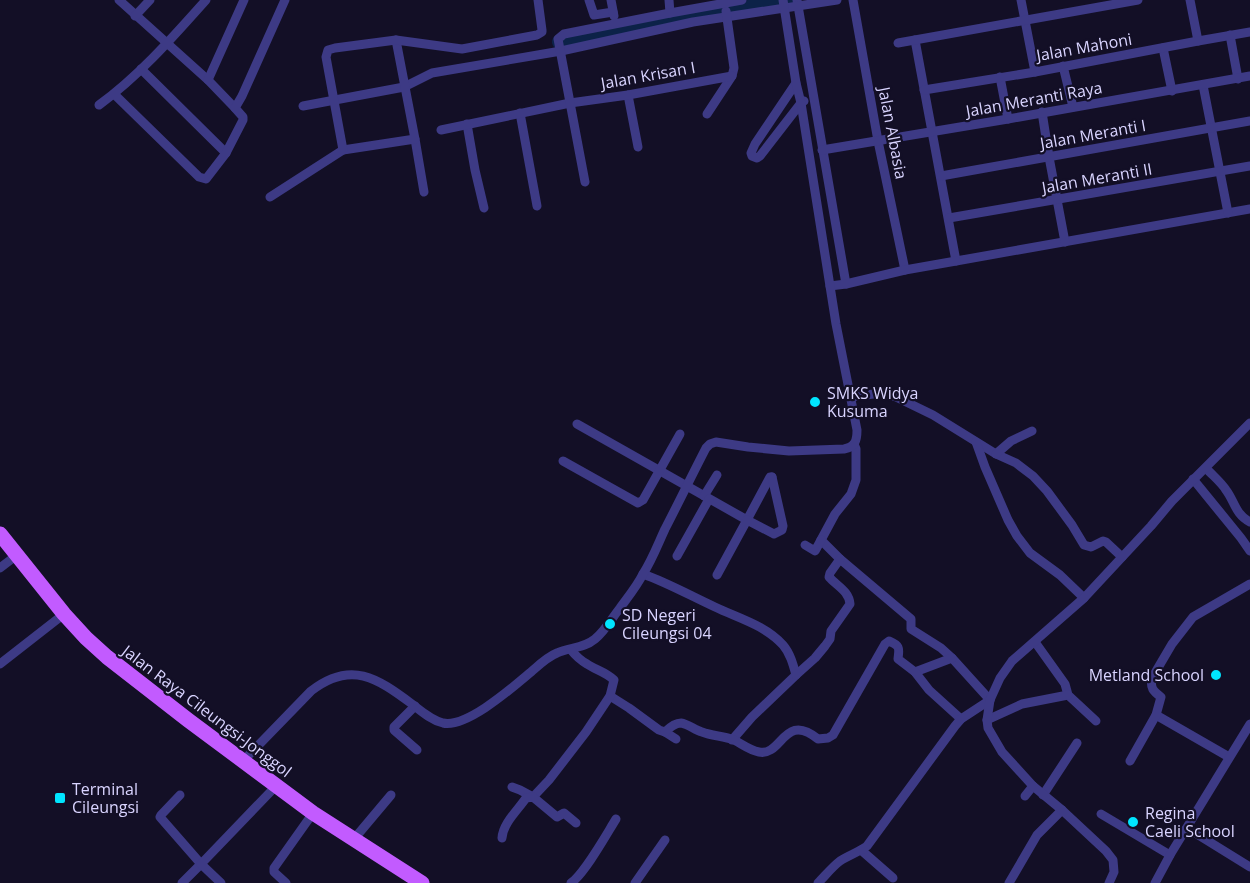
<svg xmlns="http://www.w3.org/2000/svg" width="1250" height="883" font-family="'Open Sans',sans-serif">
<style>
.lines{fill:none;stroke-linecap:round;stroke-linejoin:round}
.river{stroke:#0c2248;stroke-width:16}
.minor{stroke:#3d3a85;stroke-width:9}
.primary{stroke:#c25bff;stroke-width:15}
.poi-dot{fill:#00e5ff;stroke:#130f26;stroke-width:2}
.labels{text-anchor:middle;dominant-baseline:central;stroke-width:4.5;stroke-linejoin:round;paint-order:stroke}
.street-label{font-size:16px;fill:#d9d4ff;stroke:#130f26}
.poi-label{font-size:16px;fill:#d9d4ff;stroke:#130f26;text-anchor:start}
</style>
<rect width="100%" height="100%" fill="#130f26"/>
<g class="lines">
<polyline class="river" points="560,42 793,0"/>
<g class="minor">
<polyline points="119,0 208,80 235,108"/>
<polyline points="589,0 594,15 613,12"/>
<polyline points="611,0 614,16"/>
<polyline points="669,0 670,13"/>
<polyline points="797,0 846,284"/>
<polyline points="853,0 878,141 905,270"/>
<polyline points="1021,0 1035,72"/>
<polyline points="1190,0 1198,41"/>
<polyline points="135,16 150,0"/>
<polyline points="1230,35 1238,79"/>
<polyline points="915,40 956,261 1250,209"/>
<polyline points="898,43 1138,0"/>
<polyline points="1163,48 1172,91"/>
<polyline points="1063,66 1073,107"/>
<polyline points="141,69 226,153"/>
<polyline points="1000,77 1008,119"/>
<polyline points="208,80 244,0"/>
<polyline points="796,83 755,144 751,153 752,156 757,158 760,156 801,103 804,101"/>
<polyline points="1203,85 1228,213"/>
<polyline points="924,90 1035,72 1198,41 1250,32"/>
<polyline points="114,94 199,177 206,179 226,153 243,120 243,117 235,108 242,96 285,0"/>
<polyline points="628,95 638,147"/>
<path d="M99,105C139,76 173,37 206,0"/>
<polyline points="303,106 404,87 432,73 561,51 693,22 837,0"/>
<polyline points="1042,112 1049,157 1065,242"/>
<polyline points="520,113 537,206"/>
<polyline points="707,114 732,76 734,68 726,11"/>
<polyline points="467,124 475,170 484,208"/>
<polyline points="441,130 570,103 628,95 732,76"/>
<polyline points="415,139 424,192"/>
<polyline points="343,150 415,139 396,40"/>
<polyline points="822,150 1008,119 1250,76"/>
<polyline points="941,176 1250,121"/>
<polyline points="585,182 558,39 564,34 670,13 742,0"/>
<polyline points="270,197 343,150 326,57 328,50 335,48 396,40 462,49 537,35 542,32 542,30 538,0"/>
<polyline points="949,218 1250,166"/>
<polyline points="830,286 846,284 905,270 956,261"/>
<polyline points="851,397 881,393 896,397 933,415 996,454 1016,463 1033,476 1047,491 1072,525 1084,545 1091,547 1103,541 1106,542 1122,557"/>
<polyline points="577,424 747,520 770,477 772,477"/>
<polyline points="976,442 985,467 1008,520 1017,536 1030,553 1060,575 1084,598"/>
<polyline points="854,444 856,449 856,480 851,494 835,514 821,540 840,559 911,619 911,629 941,648 952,658 990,700"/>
<polyline points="996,454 1011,441 1032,431"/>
<polyline points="563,461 638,503 643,500 680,434"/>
<path d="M1206,468C1212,475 1221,482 1226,490C1235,502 1235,514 1250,522"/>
<polyline points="1193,479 1241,538 1250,551"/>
<polyline points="704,496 717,475"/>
<polyline points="805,545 815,551 821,540"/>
<polyline points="677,556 709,499"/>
<polyline points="0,568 17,555"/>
<path d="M643,574C668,583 691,596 715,607C738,618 765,625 783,645C790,653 793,664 796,675L752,717L732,740"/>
<polyline points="717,575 747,520 774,534 782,530 783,526 772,477"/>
<polyline points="1035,642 1065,684 1068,695 1096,721"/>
<polyline points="0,664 64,614"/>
<polyline points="915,672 952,658"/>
<path d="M796,675L815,658L825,646L830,639L831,631L850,604C849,591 837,586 829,577L830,573L840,559"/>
<polyline points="610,696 629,708 659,730 665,732 676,739"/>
<polyline points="415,706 394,727 394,730 417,750"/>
<polyline points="1156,715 1229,757"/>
<polyline points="987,720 1022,704 1068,695"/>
<path d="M665,732C669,728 675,723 681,723C688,724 695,730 702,732C712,736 724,736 734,740C742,744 749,750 759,752C782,757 784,711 818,739L828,738L833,735L885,644L889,641C901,646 899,649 898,659L915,672L929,690L961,719"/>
<path d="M243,761L311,691C351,660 377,678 412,704C421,711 431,720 443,723C467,728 513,687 531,672C539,665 547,657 557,653C569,647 583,649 595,639C605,631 612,618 620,608C628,597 637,586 643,574C652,560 658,544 665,529C679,502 692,475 706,448L710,444L716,442L748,447L789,451L844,449C855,447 857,441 857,430L836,324L801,103L796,83L783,0"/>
<path d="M1130,761L1156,715L1161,697C1153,691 1150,688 1152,678L1172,644L1193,617L1250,584"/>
<path d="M512,787L520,790L533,797L549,780L586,732L610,696L614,680C606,672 596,670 587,664C580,660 575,655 571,650"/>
<polyline points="180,795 161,815 160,817 201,864 182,883"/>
<polyline points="1043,795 1077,743"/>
<polyline points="1025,796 1033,786"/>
<polyline points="1101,814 1170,855"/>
<polyline points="1187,828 1250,867"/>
<path d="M502,838C503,823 518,810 526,798L533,797L557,817L564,813L576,823"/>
<polyline points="354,839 391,795"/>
<polyline points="861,850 893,878"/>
<polyline points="221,883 201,864 276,786"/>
<polyline points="286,883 274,872 274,868 313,813"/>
<path d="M571,883C585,873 606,835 616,819"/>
<polyline points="635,883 665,840"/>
<path d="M818,883C825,876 832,867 840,861C849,855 859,852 867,846L955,726L961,719L990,700"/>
<polyline points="1009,883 1037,835 1062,810"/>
<polyline points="1109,883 1114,872 1113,860 1106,851 1062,810 1033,786 1002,752 988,728 987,720 990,700 1000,678 1012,661 1084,598 1151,526 1172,501 1250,423"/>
<polyline points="1155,883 1170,855 1250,724"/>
</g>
<polyline class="primary" points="0,534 64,614 86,638 107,657 188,720 313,813 422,883"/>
</g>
<g class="poi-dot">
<circle cx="815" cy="402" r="6"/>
<circle cx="610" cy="624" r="6"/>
<circle cx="1216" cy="675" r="6"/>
<rect x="54" y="792" width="12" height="12" rx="3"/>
<circle cx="1133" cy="822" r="6"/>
</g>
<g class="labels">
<g class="street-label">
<text transform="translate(1084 47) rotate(-10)">Jalan Mahoni</text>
<text transform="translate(648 75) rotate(-10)">Jalan Krisan I</text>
<text transform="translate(1034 99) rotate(-10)">Jalan Meranti Raya</text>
<text transform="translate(893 133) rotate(79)">Jalan Albasia</text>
<text transform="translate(1093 134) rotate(-10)">Jalan Meranti I</text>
<text transform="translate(1097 178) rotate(-10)">Jalan Meranti II</text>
<text transform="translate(207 711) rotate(37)">Jalan Raya Cileungsi-Jonggol</text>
</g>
<g class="poi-label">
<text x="827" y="393">SMKS Widya<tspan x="827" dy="18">Kusuma</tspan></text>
<text x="622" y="615">SD Negeri<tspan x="622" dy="18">Cileungsi 04</tspan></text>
<text x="1204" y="675" text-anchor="end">Metland School</text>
<text x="72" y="789">Terminal<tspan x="72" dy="18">Cileungsi</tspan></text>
<text x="1145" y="813">Regina<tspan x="1145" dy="18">Caeli School</tspan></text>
</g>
</g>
</svg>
